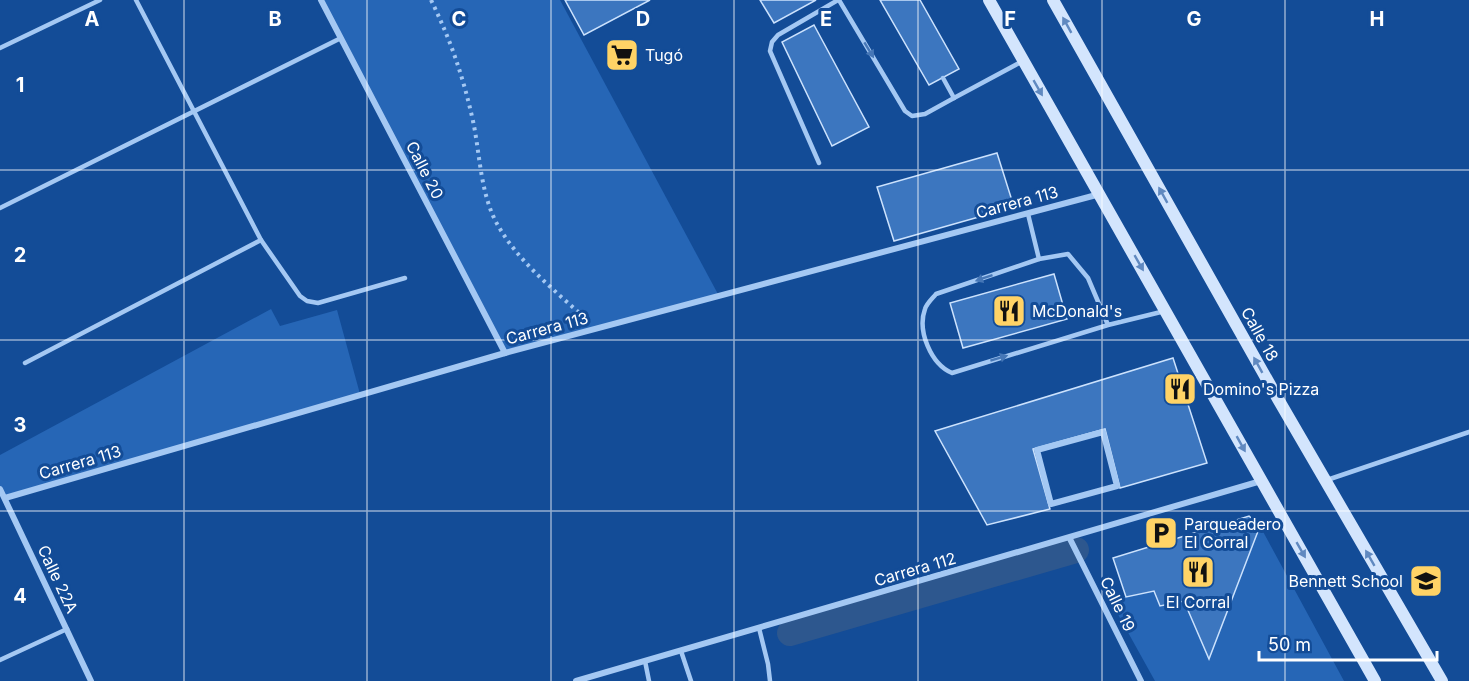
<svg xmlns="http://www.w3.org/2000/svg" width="1469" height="681" font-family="Inter,sans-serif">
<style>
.green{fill:#2666b6}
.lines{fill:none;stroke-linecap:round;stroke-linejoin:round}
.canal{stroke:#2d578e;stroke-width:26}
.building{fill:#3c76bf;stroke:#cce2fd;stroke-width:1.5}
.path{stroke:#a4c8f3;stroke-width:4;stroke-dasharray:3 4.5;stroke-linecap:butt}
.lane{stroke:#a4c8f3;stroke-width:4.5}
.street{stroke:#a4c8f3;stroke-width:6}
.secondary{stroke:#d3e5fd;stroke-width:12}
.oneway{fill:#6089c0}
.oneway2{fill:#4677b7}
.grid{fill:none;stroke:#fff;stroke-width:1.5;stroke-opacity:0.55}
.labels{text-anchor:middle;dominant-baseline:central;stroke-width:6;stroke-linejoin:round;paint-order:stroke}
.poi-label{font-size:16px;fill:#fff;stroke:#134c97;text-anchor:start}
.street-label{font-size:16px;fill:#fff;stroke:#134c97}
.grid-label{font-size:20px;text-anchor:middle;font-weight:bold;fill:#fff;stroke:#134c97;stroke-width:6;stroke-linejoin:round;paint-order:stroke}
</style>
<rect width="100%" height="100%" fill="#134c97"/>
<g class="green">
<polygon points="321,0 560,0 719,296 505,353"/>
<polygon points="271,309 280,326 337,310 360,394 5,498 0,489 0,455"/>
<polygon points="1260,526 1344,681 1155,681 1110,600 1154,591 1160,606 1184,601 1209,659"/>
</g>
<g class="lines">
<polyline class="canal" points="790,633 1076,550"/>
</g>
<g class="building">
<polygon points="565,0 650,0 584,35"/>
<polygon points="760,0 816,0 774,23"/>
<polygon points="880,0 920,0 959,69 929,85"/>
<polygon points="814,25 869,127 832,146 782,42"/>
<polygon points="997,153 1014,207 894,241 877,187"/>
<polygon points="1054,274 1067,319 963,348 950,303"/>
<polygon points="1173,358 1207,463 1120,488 1105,429 1033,449 1050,509 987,525 935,431"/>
<polygon points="1249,516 1260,526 1209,659 1184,601 1160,606 1154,591 1126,597 1113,558"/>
</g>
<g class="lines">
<path class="path" d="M431,0C451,41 463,76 473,121C480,154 480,189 495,220C515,259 553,289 585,318"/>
<g class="lane">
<polyline points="136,0 261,240 300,296 307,301 318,303 405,278"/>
<polyline points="839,0 905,111 912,116 925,114 954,98"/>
<polyline points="0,48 100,0"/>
<polyline points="943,78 954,98 1021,62"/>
<polyline points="819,163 770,51 772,42 778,35 838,0"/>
<polyline points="0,208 341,38"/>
<polyline points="1028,214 1039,259"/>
<path d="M1108,325L1088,278L1068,254L1039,259L936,294C933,298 927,303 925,309C917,331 931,364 952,373L1108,325L1165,311"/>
<polyline points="25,363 261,240"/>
<polyline points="1327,480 1469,432"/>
<polyline points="759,628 768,664 770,681"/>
<polyline points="681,651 691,681"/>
<polyline points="0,660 67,629"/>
<polyline points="645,661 649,681"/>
</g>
<g class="street">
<polyline points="321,0 505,353"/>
<polygon points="1103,432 1117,486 1051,504 1037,450"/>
<polyline points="0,489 91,681"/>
<polyline points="5,498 505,353 1100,194"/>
<polyline points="1070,539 1141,681"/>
<polyline points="576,681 1261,481"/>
</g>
<g class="secondary">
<polyline points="989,0 1375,681"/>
<polyline points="1053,0 1278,399 1442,681"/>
</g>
</g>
<defs><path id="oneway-solid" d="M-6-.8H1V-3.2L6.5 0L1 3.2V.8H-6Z" transform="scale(1.5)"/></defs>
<g class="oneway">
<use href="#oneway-solid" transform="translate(1067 25) rotate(-119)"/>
<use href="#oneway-solid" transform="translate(1038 88) rotate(60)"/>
<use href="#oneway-solid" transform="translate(1163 195) rotate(-119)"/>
<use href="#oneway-solid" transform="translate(1139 263) rotate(60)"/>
<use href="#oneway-solid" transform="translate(1258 365) rotate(-119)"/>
<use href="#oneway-solid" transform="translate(1241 444) rotate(61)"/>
<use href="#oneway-solid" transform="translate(1301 550) rotate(60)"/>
<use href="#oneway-solid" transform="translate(1370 558) rotate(-120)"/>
</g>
<g class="oneway2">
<use href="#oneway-solid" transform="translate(869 50) rotate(59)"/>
<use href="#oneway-solid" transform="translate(984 278) rotate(161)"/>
<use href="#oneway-solid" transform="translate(999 358) rotate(-17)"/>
</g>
<path class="grid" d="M184,0V681M367,0V681M551,0V681M734,0V681M918,0V681M1102,0V681M1285,0V681M0,170H1469M0,340H1469M0,511H1469"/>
<defs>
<symbol id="supermarket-square" viewBox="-11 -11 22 22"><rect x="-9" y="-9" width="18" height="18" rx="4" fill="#ffd366" stroke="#134c97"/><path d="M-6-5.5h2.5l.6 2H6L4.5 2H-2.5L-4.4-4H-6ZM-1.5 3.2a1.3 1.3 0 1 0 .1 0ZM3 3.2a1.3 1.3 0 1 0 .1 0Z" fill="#111"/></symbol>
<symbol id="restaurant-square" viewBox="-11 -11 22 22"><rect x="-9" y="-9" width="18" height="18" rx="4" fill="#ffd366" stroke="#134c97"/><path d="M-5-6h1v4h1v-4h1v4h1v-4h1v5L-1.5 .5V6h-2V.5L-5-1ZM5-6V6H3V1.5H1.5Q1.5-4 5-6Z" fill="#111"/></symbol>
<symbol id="parking-square" viewBox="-11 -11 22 22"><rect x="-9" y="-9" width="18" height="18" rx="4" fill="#ffd366" stroke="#134c97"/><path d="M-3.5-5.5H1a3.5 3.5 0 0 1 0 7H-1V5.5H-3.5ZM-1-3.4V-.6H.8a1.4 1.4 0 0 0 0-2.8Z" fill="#111"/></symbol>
<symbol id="school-square" viewBox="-11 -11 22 22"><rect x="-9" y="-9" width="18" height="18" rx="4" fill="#ffd366" stroke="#134c97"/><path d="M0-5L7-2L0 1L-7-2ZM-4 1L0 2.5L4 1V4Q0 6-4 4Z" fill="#111"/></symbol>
</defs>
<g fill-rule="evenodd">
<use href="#supermarket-square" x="603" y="36" width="38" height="38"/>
<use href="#restaurant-square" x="990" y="292" width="38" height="38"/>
<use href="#restaurant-square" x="1161" y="370" width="38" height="38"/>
<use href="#parking-square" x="1142" y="514" width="38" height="38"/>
<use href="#restaurant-square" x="1179" y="553" width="38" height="38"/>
<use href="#school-square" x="1407" y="562" width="38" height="38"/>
</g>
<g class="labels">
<g class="poi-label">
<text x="645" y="55">Tugó</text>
<text x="1032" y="311">McDonald's</text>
<text x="1203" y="389">Domino's Pizza</text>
<text x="1184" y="524">Parqueadero<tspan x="1184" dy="18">El Corral</tspan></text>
<text x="1403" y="581" text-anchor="end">Bennett School</text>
<text x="1198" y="602" text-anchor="middle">El Corral</text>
</g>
<g class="street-label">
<text transform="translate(425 170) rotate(63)">Calle 20</text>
<text transform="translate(1017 202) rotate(-15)">Carrera 113</text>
<text transform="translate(547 328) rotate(-15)">Carrera 113</text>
<text transform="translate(1260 334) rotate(61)">Calle 18</text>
<text transform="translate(80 462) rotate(-16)">Carrera 113</text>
<text transform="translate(915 569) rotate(-16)">Carrera 112</text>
<text transform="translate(58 579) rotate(65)">Calle 22A</text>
<text transform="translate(1118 604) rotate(64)">Calle 19</text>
</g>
</g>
<g class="grid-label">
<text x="92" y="26">A</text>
<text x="275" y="26">B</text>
<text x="459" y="26">C</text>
<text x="643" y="26">D</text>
<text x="826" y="26">E</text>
<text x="1010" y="26">F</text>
<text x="1194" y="26">G</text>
<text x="1377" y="26">H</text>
<text x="20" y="92">1</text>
<text x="20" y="262">2</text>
<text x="20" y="432">3</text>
<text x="20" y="603">4</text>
</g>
<path d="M1259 651v9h178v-9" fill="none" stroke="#ffffff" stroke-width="3"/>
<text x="1268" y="651" font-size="18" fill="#ffffff" stroke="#134c97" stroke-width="4.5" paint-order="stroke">50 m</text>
</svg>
